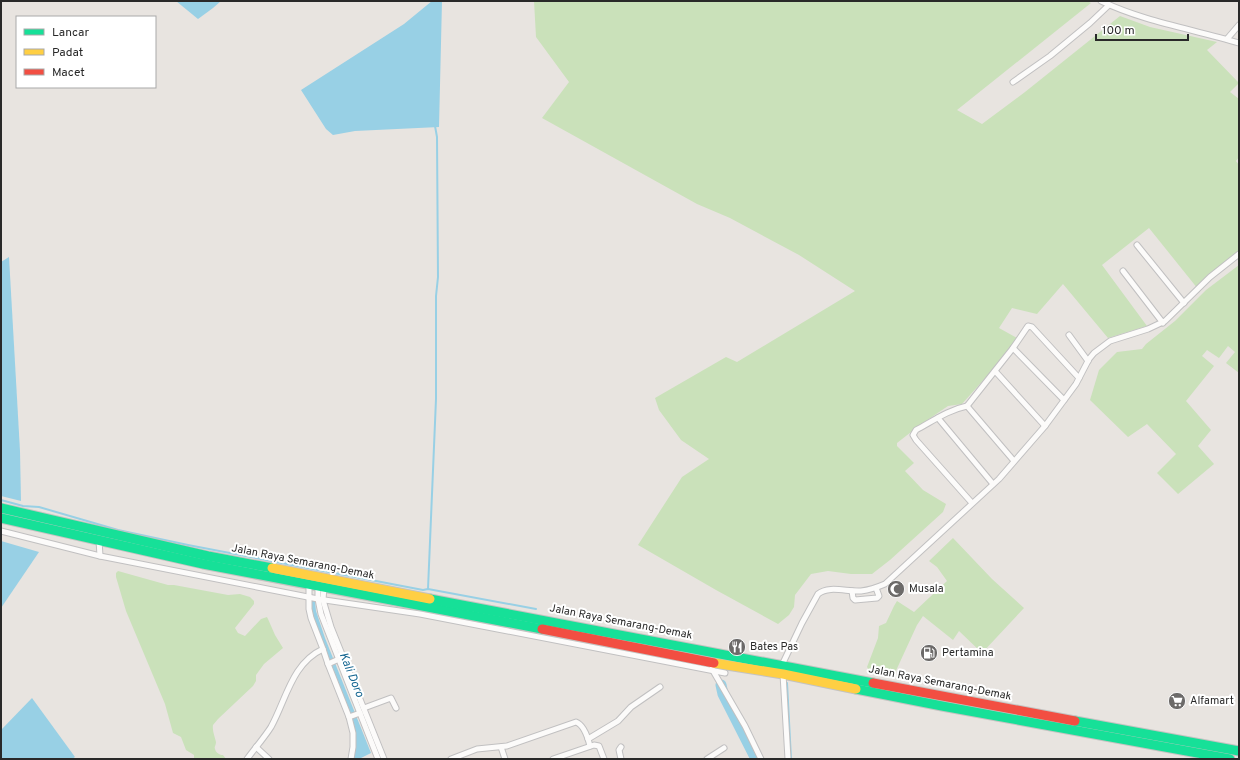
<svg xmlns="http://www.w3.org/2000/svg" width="1240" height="760" font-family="Overpass,sans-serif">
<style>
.green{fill:#cae1ba}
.water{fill:#98d0e5}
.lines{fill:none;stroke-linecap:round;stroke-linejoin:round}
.stream{stroke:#98d0e5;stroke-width:2}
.river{stroke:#98d0e5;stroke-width:11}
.street-casing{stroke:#c1c0c1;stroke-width:7}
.fast-casing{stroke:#c4c3c1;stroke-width:11}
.slow-casing{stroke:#c4c3c1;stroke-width:11}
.jam-casing{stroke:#c4c3c1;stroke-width:11}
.street{stroke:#fcfbfa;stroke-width:5}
.fast{stroke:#16e098;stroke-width:9}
.slow{stroke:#ffcf43;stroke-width:9}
.jam{stroke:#f24e42;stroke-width:9}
.labels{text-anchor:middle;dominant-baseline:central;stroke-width:4;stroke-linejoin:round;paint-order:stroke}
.street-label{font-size:11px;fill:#292929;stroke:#fff}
.poi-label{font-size:11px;fill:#292929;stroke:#fff;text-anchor:start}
.water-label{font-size:12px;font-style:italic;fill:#156691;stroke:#fff}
</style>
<rect width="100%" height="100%" fill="#e8e4e0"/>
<g class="green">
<polygon points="534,1 1087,1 1091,3 957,110 982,124 1025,92 1120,16 1150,27 1217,42 1207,50 1239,83 1230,92 1239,99 1239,157 1236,161 1239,165 1239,254 1198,289 1149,228 1102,265 1147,326 1108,338 1063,284 1037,314 1012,308 999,328 1017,338 1004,357 962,404 948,406 920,425 897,443 897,446 914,463 905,471 923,490 946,504 943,512 890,560 872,574 851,574 828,571 811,574 795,595 794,607 789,615 778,624 716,590 638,545 682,477 709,459 681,440 659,410 655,398 726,357 737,362 855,291 799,255 730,218 697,204 542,118 569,82 536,37"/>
<polygon points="1239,265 1239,373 1226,363 1235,352 1228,346 1219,358 1207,350 1202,356 1214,366 1186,401 1211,430 1198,446 1214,464 1178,494 1157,473 1176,454 1147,424 1128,437 1090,400 1099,370 1117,352 1142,349 1146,344 1175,321 1206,290"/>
<polygon points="953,538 992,579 1024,608 982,653 959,631 953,640 923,616 917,625 894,675 869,670 867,667 878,638 879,626 886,623 894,606 897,601 914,612 947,581 937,567 929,561"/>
<path d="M118,571L168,585H174L228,595L240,594L250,597L254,601V604L235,628L238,633L245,636L261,619L267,617L268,619L275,635L283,648L264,664L256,675V681L253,686L218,719L213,725C212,731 215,737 216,742C216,745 214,747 215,749C216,753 220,755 223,755L226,759H194V755L186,750L181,737L173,733L165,704L126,611L116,577V573Z"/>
</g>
<g class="water">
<polygon points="176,1 221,1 213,8 198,19"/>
<polygon points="432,1 442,1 439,127 355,131 333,135 326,129 301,90 404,24"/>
<polygon points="9,257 20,451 21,501 1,496 1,262"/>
<polygon points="1,541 39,552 1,608"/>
<polygon points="312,601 315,601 316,611 325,638 371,753 359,759 352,759 355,743 340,689 310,608 312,607"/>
<polygon points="32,698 75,757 72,759 1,759 1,730"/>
</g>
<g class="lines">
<g class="stream">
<polyline points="1,500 23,506 39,507 118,530 188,545 423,590 428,589 536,609"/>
<polyline points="428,589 436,399 436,296 438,277 437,137 435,126"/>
<polyline points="787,683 791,759"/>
</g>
<polyline class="river" points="721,685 723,694 756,759"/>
<defs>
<g id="street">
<path d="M1101,1C1145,22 1193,29 1239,43"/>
<polyline points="1227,39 1239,25"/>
<polyline points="1013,82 1050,56 1090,23 1109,5"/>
<polyline points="1137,245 1184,303"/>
<polyline points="1123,271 1163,323"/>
<polyline points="1069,335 1088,361"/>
<polyline points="1013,348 1064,400"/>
<polyline points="995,371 1045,426"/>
<polyline points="967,406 1014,461"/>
<polyline points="938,418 993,484"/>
<path d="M972,503L916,440L913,435L916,430C933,421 948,410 967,406L1013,348L1028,326L1032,327L1079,378"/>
<polyline points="1,531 100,556 318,599 420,614 725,673"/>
<polyline points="99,540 100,556"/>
<polyline points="318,586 318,599 321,614 378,759"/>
<polyline points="324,587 323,600 331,627 384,759"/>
<polyline points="852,591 853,598 855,600 877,598 879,596 876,588"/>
<polyline points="323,649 328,664 349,717 353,733 353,747 351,759"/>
<polyline points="328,664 339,659"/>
<path d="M782,665L802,623L818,594C829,585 847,592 861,591C869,590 878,587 885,584L999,479L1045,426L1076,384L1089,359L1094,353L1110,341L1148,329L1165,321L1210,277L1239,254"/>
<polyline points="712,669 745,726 761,759"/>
<polyline points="783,674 788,759"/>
<polyline points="364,708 391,698 396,708"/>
<polyline points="349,717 360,713"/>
<polyline points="588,739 618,721 631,707 660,687"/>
<polyline points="256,747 269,759"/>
<polyline points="501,747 505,759"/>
<polyline points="621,747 619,750 621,759"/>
<path d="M247,759C255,748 264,738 271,727C286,700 292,663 323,649L311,618L309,609V584"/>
<path d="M451,759L477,749L507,746L576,722C584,725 588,738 590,746"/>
<polyline points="553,759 594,745 599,746 604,759"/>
<polyline points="707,759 724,748"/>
</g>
<g id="fast">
<polyline points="1,508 208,556 272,568"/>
<polyline points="1,518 203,564 542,629"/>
<polyline points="430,599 873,683"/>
<polyline points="856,689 942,706 1230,759"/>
<polyline points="1075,721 1239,751"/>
</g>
<g id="slow">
<polyline points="272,568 430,599"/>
<polyline points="714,663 783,674 856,689"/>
</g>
<g id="jam">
<polyline points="542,629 714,663"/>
<polyline points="873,683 1075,721"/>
</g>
</defs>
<use href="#street" class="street-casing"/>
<use href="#fast" class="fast-casing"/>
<use href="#slow" class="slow-casing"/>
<use href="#jam" class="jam-casing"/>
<use href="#street" class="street"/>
<use href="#fast" class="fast"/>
<use href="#slow" class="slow"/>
<use href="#jam" class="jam"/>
</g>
<defs>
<symbol id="mosque-disc" viewBox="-11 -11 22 22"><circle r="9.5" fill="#6c6a69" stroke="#fff"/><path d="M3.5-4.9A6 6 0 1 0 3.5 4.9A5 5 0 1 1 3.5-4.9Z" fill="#fff"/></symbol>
<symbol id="restaurant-disc" viewBox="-11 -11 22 22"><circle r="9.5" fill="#6c6a69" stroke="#fff"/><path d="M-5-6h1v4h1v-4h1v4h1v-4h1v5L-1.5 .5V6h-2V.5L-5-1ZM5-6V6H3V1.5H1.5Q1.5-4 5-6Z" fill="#fff"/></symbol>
<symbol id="fuel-disc" viewBox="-11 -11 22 22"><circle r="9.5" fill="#6c6a69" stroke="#fff"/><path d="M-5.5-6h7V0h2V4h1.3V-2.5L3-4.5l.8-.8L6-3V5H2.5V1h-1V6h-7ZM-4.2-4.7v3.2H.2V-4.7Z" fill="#fff"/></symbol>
<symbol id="supermarket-disc" viewBox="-11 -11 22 22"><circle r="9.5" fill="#6c6a69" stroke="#fff"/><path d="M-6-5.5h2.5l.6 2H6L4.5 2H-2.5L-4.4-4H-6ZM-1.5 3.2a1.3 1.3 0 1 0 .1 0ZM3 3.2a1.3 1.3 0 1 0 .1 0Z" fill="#fff"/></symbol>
</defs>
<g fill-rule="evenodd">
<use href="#mosque-disc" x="886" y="579" width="20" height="20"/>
<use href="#restaurant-disc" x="727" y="637" width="20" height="20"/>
<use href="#fuel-disc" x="919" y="643" width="20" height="20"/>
<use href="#supermarket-disc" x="1167" y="691" width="20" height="20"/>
</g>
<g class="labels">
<g class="street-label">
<text transform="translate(303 562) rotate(11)">Jalan Raya Semarang-Demak</text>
<text transform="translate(621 622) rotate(11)">Jalan Raya Semarang-Demak</text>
<text transform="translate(940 683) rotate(11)">Jalan Raya Semarang-Demak</text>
</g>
<g class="poi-label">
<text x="909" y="589">Musala</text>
<text x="750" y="647">Bates Pas</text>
<text x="942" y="653">Pertamina</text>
<text x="1190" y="701">Alfamart</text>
</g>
<g class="water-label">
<text transform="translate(351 675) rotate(68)">Kali Doro</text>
</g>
</g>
<rect width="1240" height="760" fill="none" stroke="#292929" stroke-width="4"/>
<rect x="16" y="16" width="140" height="72" fill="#ffffff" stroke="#a9a9a9"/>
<rect x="24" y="29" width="20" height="6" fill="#16e098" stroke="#a9a9a9"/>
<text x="52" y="36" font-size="12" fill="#292929">Lancar</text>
<rect x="24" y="49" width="20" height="6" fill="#ffcf43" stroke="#a9a9a9"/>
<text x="52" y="56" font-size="12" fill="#292929">Padat</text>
<rect x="24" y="69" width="20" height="6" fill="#f24e42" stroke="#a9a9a9"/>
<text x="52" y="76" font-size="12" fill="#292929">Macet</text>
<path d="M1096 34v6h92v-6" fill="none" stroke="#292929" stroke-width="2"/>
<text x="1102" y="34" font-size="12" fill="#292929" stroke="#ffffff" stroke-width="3" paint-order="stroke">100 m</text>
</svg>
